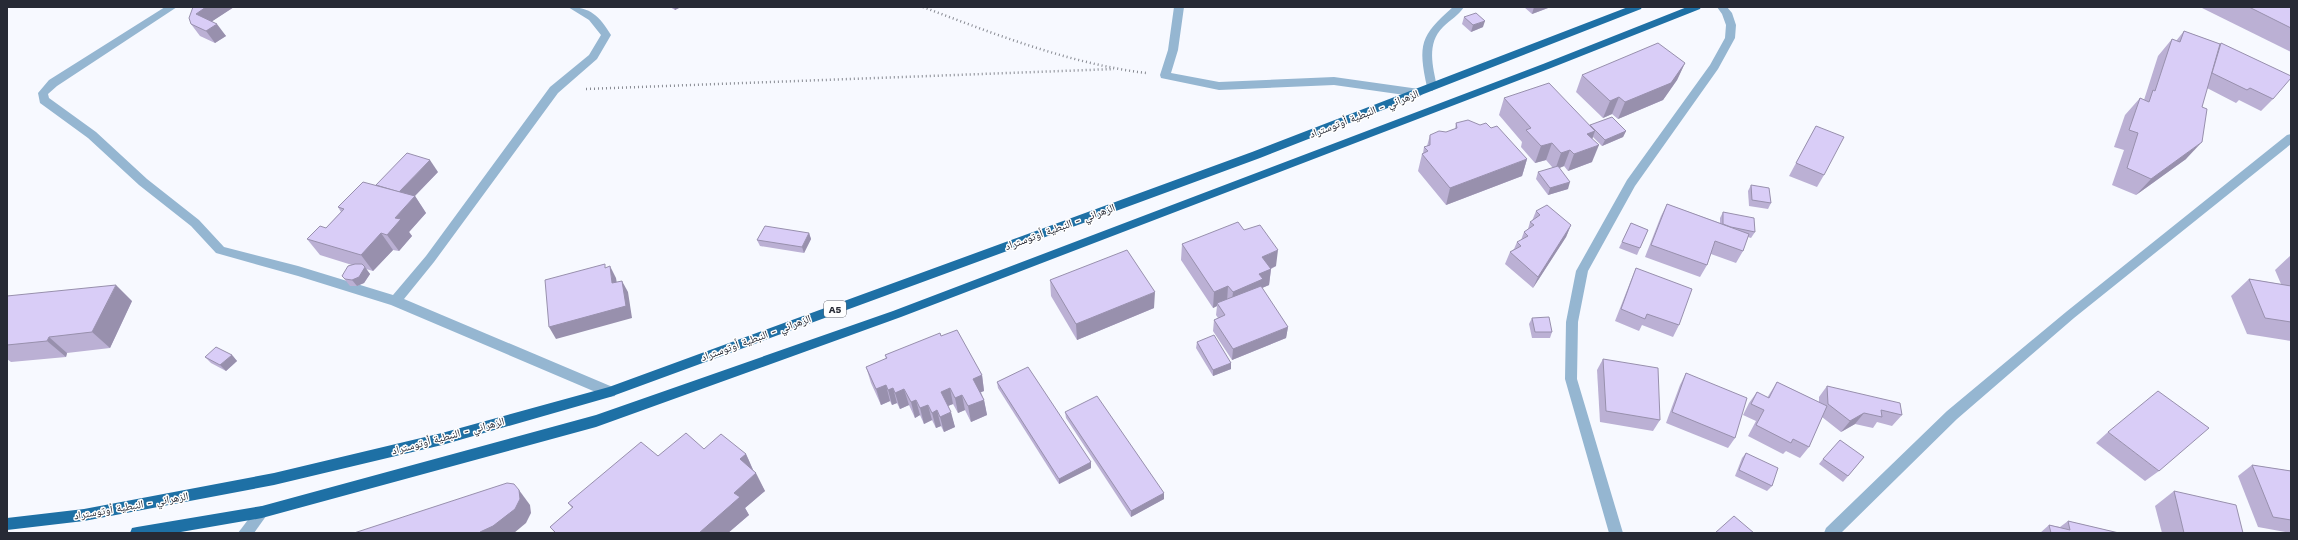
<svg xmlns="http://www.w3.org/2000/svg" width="2298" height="540" font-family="'Work Sans','Noto Naskh Arabic',sans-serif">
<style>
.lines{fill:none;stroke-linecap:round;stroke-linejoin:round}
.path{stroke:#878a92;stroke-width:2.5;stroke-dasharray:1 3;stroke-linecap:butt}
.minor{fill:#95b6d1;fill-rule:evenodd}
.trunk{fill:#1e70a5;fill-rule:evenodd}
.wall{fill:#bbb0d4}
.shaded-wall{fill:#9890ad}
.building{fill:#d9cdf7;stroke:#9890ad}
.labels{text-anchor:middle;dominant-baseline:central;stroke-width:3;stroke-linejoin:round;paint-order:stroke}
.shield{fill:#fff;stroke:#686a72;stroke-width:1}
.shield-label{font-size:10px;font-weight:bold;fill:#272a35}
.street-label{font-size:11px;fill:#272a35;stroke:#fff}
</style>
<rect width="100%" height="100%" fill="#f7f9ff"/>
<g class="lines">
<g class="path">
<path d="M923,7C994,34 1071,64 1146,73"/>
<polyline points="586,89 1114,69"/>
</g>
<g class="minor">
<path d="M165,7H177L57,86L48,94L49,98L96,132L147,179L199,220L224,247L298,266L393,295L426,256L550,87L589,55L601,35L589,20L568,7C591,7 599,16 611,35L597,59L558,93L434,262L404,299L615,388L616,392L615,396L610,397L605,396L391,305L298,276L216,253L191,226L139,185L88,138L40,103L38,93L49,80Z"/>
<polygon points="1174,7 1184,7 1178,50 1171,73 1219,82 1334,77 1419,89 1424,93 1419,97 1334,85 1219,90 1161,78 1160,75 1168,50"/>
<path d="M1453,7H1464C1459,15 1450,20 1443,27C1426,44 1433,66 1437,87L1432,91L1427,87C1418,44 1420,36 1453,7Z"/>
<polygon points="1717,7 1727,7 1732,13 1736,25 1735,38 1718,69 1635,186 1588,271 1578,322 1577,379 1623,533 1609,533 1565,379 1566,322 1576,271 1627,180 1710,65 1725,38 1726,25 1722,14"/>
<polygon points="2291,134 2291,144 2074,318 1957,419 1841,533 1824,533 1826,528 1947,411 2066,312 2287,135"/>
<polygon points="262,506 267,508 269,512 254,533 238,533 257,508"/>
</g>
<g class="trunk">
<polygon points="1628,7 1642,7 1641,9 1260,158 610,397 442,445 274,485 84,521 7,530 7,518 84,509 274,473 442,433 609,387 1252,152"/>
<polygon points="1687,7 1701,7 1700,9 1551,68 901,317 596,427 262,518 175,533 130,533 132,528 137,527 262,506 596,415 893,311 1543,64"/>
</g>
</g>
<g class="wall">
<polygon points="193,7 234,7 212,21 226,36 215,43 200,36 191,24"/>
<polygon points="670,7 681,7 675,10"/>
<polygon points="1524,7 1549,7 1548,8 1532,14"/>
<polygon points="2203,7 2291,7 2291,52 2202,8"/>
<polygon points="1464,17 1483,27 1471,32 1462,24"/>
<polygon points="2184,31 2220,44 2221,43 2273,99 2261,111 2239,100 2236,103 2207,88 2186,159 2136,195 2112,185 2124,150 2114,147 2125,115 2140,98 2144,100 2158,56 2172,39 2176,41"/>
<polygon points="1685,63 1677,80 1663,100 1618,119 1612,114 1603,118 1576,92 1582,75"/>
<polygon points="1504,98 1590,125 1626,131 1623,137 1602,146 1593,137 1592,139 1592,162 1568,171 1564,166 1559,168 1568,189 1548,195 1536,179 1538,172 1553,168 1546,160 1535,163 1521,147 1522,142 1499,115"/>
<polygon points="1456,123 1480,125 1491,128 1527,159 1522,176 1446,205 1418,171 1422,154 1423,153 1424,147 1427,146 1430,135 1446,132 1455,129"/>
<polygon points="1816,126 1824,175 1817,187 1789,176"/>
<polygon points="438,172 415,196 426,213 409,232 412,236 399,251 393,250 373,271 366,269 370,274 364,283 357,286 350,286 342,276 352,265 320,255 307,239 326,228 341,212 338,207 376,185"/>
<polygon points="1751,185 1771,203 1768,209 1749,206 1748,191"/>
<polygon points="1667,204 1720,223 1720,218 1723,212 1755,232 1751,238 1748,237 1743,251 1736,263 1711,254 1707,265 1700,277 1645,257 1661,216"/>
<polygon points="1536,211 1571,225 1566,237 1533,288 1505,264 1510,252 1514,249 1517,242 1521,240 1524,232 1528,229 1530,222 1532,221"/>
<polygon points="1631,223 1648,230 1637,255 1619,248"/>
<polygon points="1244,230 1276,266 1271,269 1269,285 1262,288 1262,289 1288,327 1286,338 1232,360 1213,331 1214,320 1218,318 1216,315 1217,306 1213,308 1181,260 1182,244"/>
<polygon points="809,233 811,239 804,253 760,246 757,240"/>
<polygon points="2291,255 2291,341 2247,334 2231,296 2249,279 2281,284 2275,270"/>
<polygon points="1636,268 1679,325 1673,337 1642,325 1639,331 1615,321 1631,280"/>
<polygon points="1050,280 1154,308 1077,340 1051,296"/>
<polygon points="7,296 132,301 110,348 67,353 66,357 11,362 7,359"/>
<polygon points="1532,318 1552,332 1550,338 1532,338 1529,324"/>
<polygon points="941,336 982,375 984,391 981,392 984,400 987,415 971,422 965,410 958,413 953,404 948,406 955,427 944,432 941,426 936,428 932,420 924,424 920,415 915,418 909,405 900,409 897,403 892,405 890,401 881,405 871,383 866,367 886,359 885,355"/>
<polygon points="1197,342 1231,363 1231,369 1213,376 1196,348"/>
<polygon points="232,355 237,361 226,371 211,363 205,357"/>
<polygon points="1603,359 1660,420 1653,431 1600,422 1597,370"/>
<polygon points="1686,373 1735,438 1728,448 1666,423 1680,385"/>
<polygon points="997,382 1091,462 1091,468 1059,484 998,388"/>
<polygon points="1777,382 1819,402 1819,397 1827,386 1902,415 1892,426 1877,422 1873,428 1855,424 1841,432 1822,417 1809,447 1800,458 1786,451 1783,454 1748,436 1756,421 1743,415 1749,403 1757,392 1767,398"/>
<polygon points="1065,412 1164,499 1131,517 1066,418"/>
<polygon points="2108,432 2159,471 2145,481 2096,443"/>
<polygon points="704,449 746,454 753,470 765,491 745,508 749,515 728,533 555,533 550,527 572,508 568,503 658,456"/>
<polygon points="1746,453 1772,486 1767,491 1735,476 1742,458"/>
<polygon points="1864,457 1843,482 1819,464 1823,459"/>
<polygon points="2252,465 2291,471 2291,533 2258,527 2238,476"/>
<polygon points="2174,491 2243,533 2162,533 2155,506"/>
<polygon points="2068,521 2119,533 2040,533 2049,525 2060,527"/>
</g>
<g class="shaded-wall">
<polygon points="206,7 234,7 205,26 196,14"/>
<polygon points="674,7 681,7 675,10"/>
<polygon points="1534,7 1549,7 1548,8 1532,14"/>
<polygon points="1485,21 1483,27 1471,32 1473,25"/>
<polygon points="217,24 226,36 215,43 206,31"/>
<polygon points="1685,63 1677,80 1663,100 1618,119 1625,102"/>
<polygon points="1619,97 1612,114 1603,118 1610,101"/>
<polygon points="1595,131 1589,148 1587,134"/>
<polygon points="1626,131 1623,137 1602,146 1605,140"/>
<polygon points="2202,142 2186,159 2136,195 2151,179"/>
<polygon points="1552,143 1546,160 1535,163 1541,146"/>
<polygon points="1599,145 1592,162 1568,171 1574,154"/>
<polygon points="1570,150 1564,166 1555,170 1561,153"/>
<polygon points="1527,159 1522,176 1446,205 1450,188"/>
<polygon points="430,160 438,172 405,206 397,194"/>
<polygon points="1570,182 1568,189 1548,195 1550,188"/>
<polygon points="415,196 426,213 409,232 412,236 399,251 387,235 395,218"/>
<polygon points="1571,225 1566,237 1533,288 1538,277"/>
<polygon points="381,233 393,250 373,271 361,255"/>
<polygon points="809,233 811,239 804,253 802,247"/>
<polygon points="1278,250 1276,266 1267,270 1271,269 1269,285 1262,288 1261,296 1231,308 1233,292 1259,274 1262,257"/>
<polygon points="610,266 616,278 619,295 612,283"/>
<polygon points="365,267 370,274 364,283 357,286 352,280"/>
<polygon points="622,281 628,292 632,318 556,339 549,327"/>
<polygon points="116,285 132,301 110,348 92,332"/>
<polygon points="1228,286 1227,302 1217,303 1217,306 1213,308 1214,292"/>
<polygon points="1155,292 1154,308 1077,340 1076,324"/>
<polygon points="1288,327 1286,338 1232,360 1233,349"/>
<polygon points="49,337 67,353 66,357 47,341"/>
<polygon points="232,355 237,361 226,371 220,365"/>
<polygon points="1231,363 1231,369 1213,376 1213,370"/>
<polygon points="982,375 984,391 976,394 973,379"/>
<polygon points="886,385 890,401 881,405 876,389"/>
<polygon points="893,388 897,403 892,405 888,390"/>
<polygon points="950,388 953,404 945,407 941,392"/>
<polygon points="904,389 909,405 900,409 895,393"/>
<polygon points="962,395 965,410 958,413 955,398"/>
<polygon points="916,400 920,415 915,418 911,402"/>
<polygon points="984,400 987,415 971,422 968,406"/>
<polygon points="928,405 932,420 924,424 920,408"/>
<polygon points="937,410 941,426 936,428 932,413"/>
<polygon points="951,412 955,427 944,432 940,417"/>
<polygon points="1864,413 1855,424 1841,432 1850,421"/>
<polygon points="746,454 754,472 740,459"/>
<polygon points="1091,462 1091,468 1059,484 1059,479"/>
<polygon points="756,473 765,491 745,508 749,515 728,533 699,533 734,493"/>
<polygon points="519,490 530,505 531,513 526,523 514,533 480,533 480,532"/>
<polygon points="1164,493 1164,499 1131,517 1131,511"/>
</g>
<g class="building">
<polygon points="193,7 206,7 196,14 217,24 206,31 191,24 189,18"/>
<polygon points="2249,7 2291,7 2291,28"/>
<polygon points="1476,13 1485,21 1473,25 1464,17"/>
<polygon points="2184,31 2220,44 2202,107 2207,109 2202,142 2151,179 2127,168 2138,133 2129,130 2140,98 2149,102 2153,90 2155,91 2172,39 2180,42"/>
<polygon points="1658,43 1685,63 1671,83 1625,102 1619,97 1610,101 1582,75"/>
<polygon points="2221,43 2291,76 2291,78 2273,99 2250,88 2247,90 2212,73"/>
<polygon points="1549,83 1595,131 1587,134 1599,145 1574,154 1570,150 1561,153 1552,143 1541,146 1526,130 1531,128 1504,98"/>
<polygon points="1612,117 1626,131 1605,140 1590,125"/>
<polygon points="1468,120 1480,125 1486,123 1491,128 1497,126 1527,159 1450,188 1422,154 1428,151 1424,147 1430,145 1430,135 1439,131 1446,132 1457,128 1456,123"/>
<polygon points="1816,126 1844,137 1824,175 1796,163"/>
<polygon points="407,153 430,160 399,192 376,185"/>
<polygon points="1558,166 1570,182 1550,188 1538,172"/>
<polygon points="363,182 415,196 395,218 401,219 387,235 381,233 361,255 307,239 320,226 326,228 344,209 338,207"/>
<polygon points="1751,185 1769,188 1771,203 1752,200"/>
<polygon points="1667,204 1749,234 1743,251 1715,241 1707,265 1651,245"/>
<polygon points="1547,205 1571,225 1538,277 1510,252 1521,246 1517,242 1528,236 1524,232 1534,225 1530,222 1540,215 1536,211"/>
<polygon points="1723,212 1754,218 1755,232 1731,227 1723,224"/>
<polygon points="1238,222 1244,230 1260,225 1278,250 1262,257 1271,269 1259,274 1263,279 1233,292 1228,286 1214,292 1182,244"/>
<polygon points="1631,223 1648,230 1640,248 1622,242"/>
<polygon points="765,226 809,233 802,247 757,240"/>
<polygon points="1127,250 1155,292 1076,324 1050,280"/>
<polygon points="355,264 362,264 365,267 359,277 352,280 345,279 342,276 348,266"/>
<polygon points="605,264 605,268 610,266 612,283 622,281 626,306 549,327 545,280"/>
<polygon points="1636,268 1692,289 1679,325 1647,314 1645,319 1621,309"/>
<polygon points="2249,279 2291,286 2291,322 2265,318"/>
<polygon points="116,285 92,332 49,337 47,341 7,345 7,296"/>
<polygon points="1261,286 1288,327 1233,349 1214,320 1225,315 1217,303"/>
<polygon points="1549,317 1552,332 1535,332 1532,318"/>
<polygon points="957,330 982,375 973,379 984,400 968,406 962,395 955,398 950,388 941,392 951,412 940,417 937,410 932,413 928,405 920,408 916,400 911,402 904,389 895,393 893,388 888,390 886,385 876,389 866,367 887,358 885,355 940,333 941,336"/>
<polygon points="1214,335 1231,363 1213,370 1197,342"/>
<polygon points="216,347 232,355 220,365 205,357"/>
<polygon points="1603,359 1658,368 1660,420 1606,411"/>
<polygon points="1028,367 1091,462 1059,479 997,382"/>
<polygon points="1686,373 1747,398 1735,438 1672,412"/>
<polygon points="1777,382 1827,406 1809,447 1793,439 1791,443 1756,425 1764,410 1751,404 1757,392 1769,398"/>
<polygon points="1827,386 1900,403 1902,415 1881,410 1882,417 1864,413 1850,421 1828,404"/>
<polygon points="2158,391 2209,428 2159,471 2108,432"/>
<polygon points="1097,396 1164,493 1131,511 1065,412"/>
<polygon points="686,433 704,449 721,434 746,454 740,459 756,473 734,493 740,497 699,533 556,533 550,527 573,507 568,503 641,442 658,456"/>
<polygon points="1840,440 1864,457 1848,476 1823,459"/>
<polygon points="1746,453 1778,468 1772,486 1739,470"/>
<polygon points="2252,465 2291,471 2291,520 2273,517"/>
<polygon points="507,483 514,484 519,490 520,499 515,509 493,526 480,532 480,533 354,533"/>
<polygon points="2174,491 2236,505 2243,533 2184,533"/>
<polygon points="1734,516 1754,533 1715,533"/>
<polygon points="2068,521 2119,533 2051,533 2049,525 2070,530"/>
</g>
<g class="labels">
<rect class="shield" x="824" y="301" width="22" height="16" rx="3"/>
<g class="shield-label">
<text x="835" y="309">A5</text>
</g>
<g class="street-label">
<text transform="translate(1364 114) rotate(-21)">الزهراني - النبطية أوتوستراد</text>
<text transform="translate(1060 227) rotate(-20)">الزهراني - النبطية أوتوستراد</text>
<text transform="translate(756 338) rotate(-20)">الزهراني - النبطية أوتوستراد</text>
<text transform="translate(448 436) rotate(-15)">الزهراني - النبطية أوتوستراد</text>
<text transform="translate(131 506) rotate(-10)">الزهراني - النبطية أوتوستراد</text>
</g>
</g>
<rect width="2298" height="540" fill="none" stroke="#272a35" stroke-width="16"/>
</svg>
